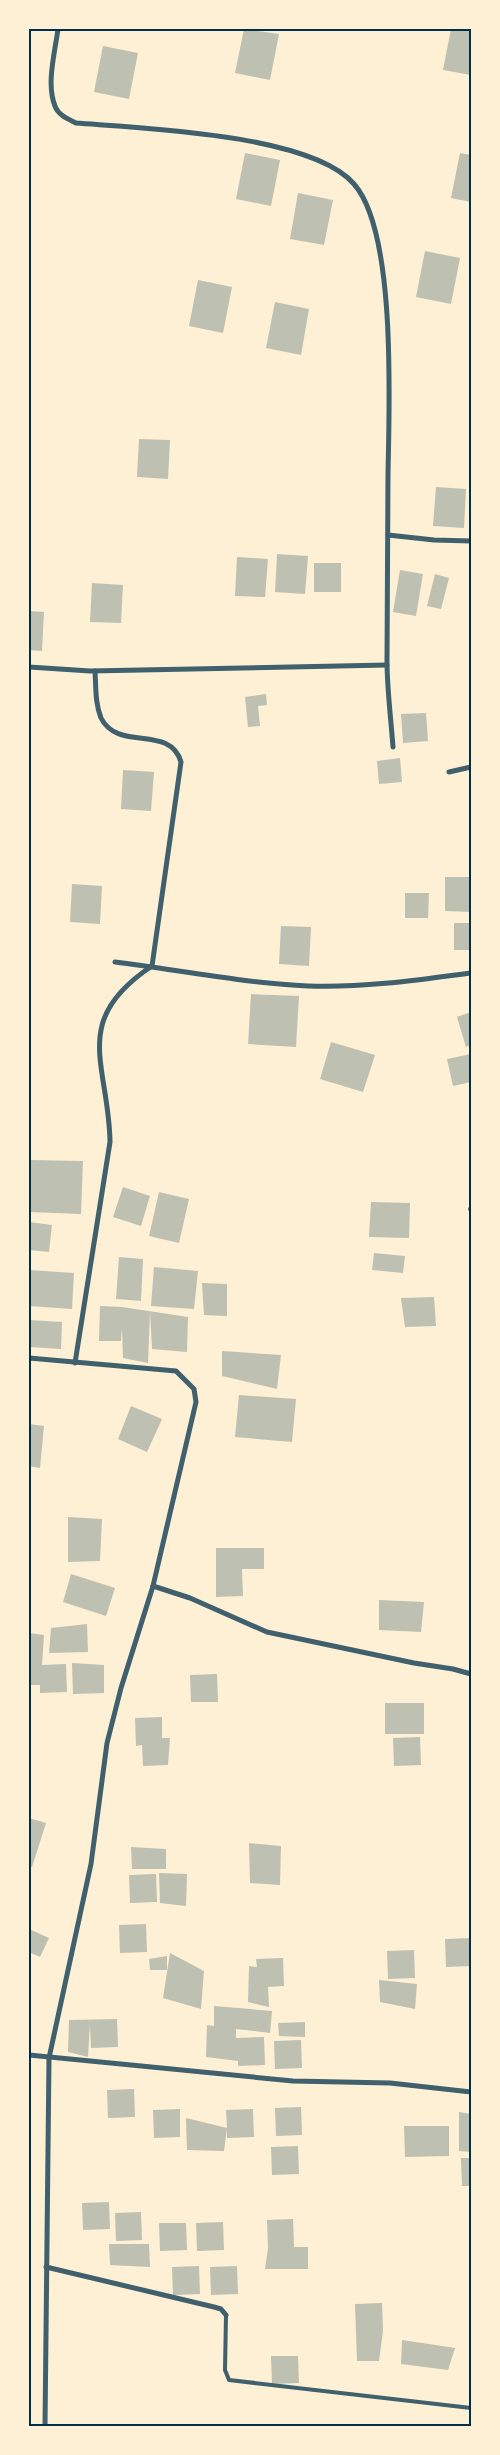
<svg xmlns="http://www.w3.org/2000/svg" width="500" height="2455" font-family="'Asap Condensed',sans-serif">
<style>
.building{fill:#bec0b2}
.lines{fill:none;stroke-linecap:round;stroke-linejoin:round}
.service{stroke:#3f606c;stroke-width:4}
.minor{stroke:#3f606c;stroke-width:5}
.neatline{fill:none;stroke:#003049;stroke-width:2}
</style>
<rect width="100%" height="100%" fill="#fdf0d5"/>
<g class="building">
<polygon points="244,29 279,34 270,80 235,73"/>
<polygon points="451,29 471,29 471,75 443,70"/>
<polygon points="103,46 138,53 129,99 94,92"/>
<polygon points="245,153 280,160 271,206 236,199"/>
<polygon points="460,153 471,155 471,202 451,198"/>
<polygon points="298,193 333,200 324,245 290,239"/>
<polygon points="425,251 460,258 451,304 416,297"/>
<polygon points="198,280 232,287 223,333 189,326"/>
<polygon points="275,302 309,309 301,355 266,348"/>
<polygon points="139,439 170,440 168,479 137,477"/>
<polygon points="436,487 466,489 464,528 433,526"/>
<polygon points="277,554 308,556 305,594 275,592"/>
<polygon points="237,557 268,559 265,597 235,596"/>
<rect x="314" y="563" width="27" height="29"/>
<polygon points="400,570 423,574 416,616 393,612"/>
<polygon points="435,574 449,578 441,609 427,606"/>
<polygon points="92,583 123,585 121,623 90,622"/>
<polygon points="29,611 44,612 42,651 29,650"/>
<polygon points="266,694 267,705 258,706 260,726 248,727 245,697"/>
<polygon points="426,713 428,741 403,743 401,714"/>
<polygon points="400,758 402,782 379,784 377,761"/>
<polygon points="123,770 154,772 151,811 121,809"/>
<polygon points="445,877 471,877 471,912 445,911"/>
<polygon points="72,884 102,886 100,924 70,922"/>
<polygon points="405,893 429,893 428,918 405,918"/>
<rect x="454" y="923" width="17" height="27"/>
<polygon points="281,926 311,927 309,966 279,964"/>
<polygon points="251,994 299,996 296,1047 248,1044"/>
<polygon points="471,1012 471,1045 466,1047 457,1017"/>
<polygon points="331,1042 375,1055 363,1092 320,1079"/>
<polygon points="471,1054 471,1082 453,1086 447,1059"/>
<polygon points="29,1160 83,1161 81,1214 29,1212"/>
<polygon points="123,1187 150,1196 141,1226 113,1217"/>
<polygon points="159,1192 189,1199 179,1243 149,1236"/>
<polygon points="371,1202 410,1203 409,1238 369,1237"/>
<polygon points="29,1222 52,1225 49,1252 29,1250"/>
<polygon points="374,1253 405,1256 403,1273 372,1270"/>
<polygon points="119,1257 143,1259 141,1301 116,1299"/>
<polygon points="154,1267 198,1271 194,1309 151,1306"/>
<polygon points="29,1270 74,1273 72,1309 29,1306"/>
<polygon points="202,1283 227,1284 227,1316 204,1315"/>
<polygon points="434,1297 436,1326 405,1327 401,1298"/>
<polygon points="100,1306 122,1307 188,1317 187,1352 152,1349 150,1312 148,1363 123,1358 122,1328 121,1341 99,1341"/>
<polygon points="29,1320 62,1322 61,1349 29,1347"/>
<polygon points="222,1351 281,1355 277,1389 222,1376"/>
<polygon points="239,1395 296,1399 292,1442 235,1437"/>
<polygon points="131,1406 162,1419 147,1452 118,1439"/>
<polygon points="29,1424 44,1426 40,1468 29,1466"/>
<polygon points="68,1517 102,1519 100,1561 68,1562"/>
<polygon points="216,1548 264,1548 264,1569 242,1569 243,1596 216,1597"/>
<polygon points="71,1574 115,1588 106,1616 63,1602"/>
<polygon points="379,1600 424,1602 421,1632 379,1630"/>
<polygon points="87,1624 88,1652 49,1653 51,1628"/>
<polygon points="29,1633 44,1635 42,1665 66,1664 67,1692 40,1693 40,1685 29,1685"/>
<polygon points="72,1663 104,1665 104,1693 73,1694"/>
<polygon points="217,1674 218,1702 191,1702 190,1675"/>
<rect x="385" y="1703" width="39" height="31"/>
<polygon points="162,1717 162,1738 170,1738 168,1765 143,1766 142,1745 136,1746 135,1718"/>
<polygon points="420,1737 421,1765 394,1766 393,1738"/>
<polygon points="29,1818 46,1823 32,1867 29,1866"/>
<polygon points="249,1843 281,1846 280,1885 250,1883"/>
<polygon points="131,1847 166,1849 166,1869 132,1869"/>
<polygon points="159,1873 187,1874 186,1906 160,1903"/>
<polygon points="156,1874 157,1902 130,1903 129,1875"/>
<polygon points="146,1924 147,1952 120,1953 119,1925"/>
<polygon points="29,1929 49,1938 40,1957 29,1952"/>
<polygon points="471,1938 471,1966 446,1967 445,1939"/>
<polygon points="414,1950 415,1978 388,1979 387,1951"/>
<polygon points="170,1953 204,1971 201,2009 163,1998"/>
<polygon points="167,1956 167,1970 150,1970 149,1959"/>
<polygon points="283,1958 284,1986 268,1987 269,2007 248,2002 249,1966 257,1967 256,1959"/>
<polygon points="379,1980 417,1984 415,2009 380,2002"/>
<polygon points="214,2006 272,2011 270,2033 236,2029 236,2038 264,2037 265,2065 238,2066 238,2061 206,2057 207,2025 214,2026"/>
<polygon points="117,2019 118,2047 91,2048 90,2024 88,2057 68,2052 69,2020"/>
<polygon points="305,2022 305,2037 279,2036 278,2023"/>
<polygon points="301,2040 302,2068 275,2069 274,2041"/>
<polygon points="134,2089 135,2117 108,2118 107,2090"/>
<polygon points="301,2107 302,2135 276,2136 275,2108"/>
<polygon points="180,2109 180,2137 154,2138 153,2110"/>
<polygon points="253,2109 254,2137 227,2138 227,2128 224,2151 187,2150 186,2118 227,2128 226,2110"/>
<polygon points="459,2112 471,2114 471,2152 459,2151"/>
<polygon points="404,2126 449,2126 449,2156 405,2157"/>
<polygon points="298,2146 299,2174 272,2175 271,2147"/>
<polygon points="461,2158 471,2158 471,2186 462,2186"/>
<polygon points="109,2202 110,2229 83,2230 82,2203"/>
<polygon points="141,2212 142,2240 116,2241 115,2213"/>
<polygon points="293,2219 294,2247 308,2247 308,2269 265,2269 268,2248 267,2220"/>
<polygon points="223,2222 224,2250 197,2251 196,2223"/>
<polygon points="159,2223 186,2223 187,2250 160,2251"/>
<polygon points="109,2244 149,2244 150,2267 110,2265"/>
<polygon points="199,2266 200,2294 173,2295 172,2267"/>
<polygon points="237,2266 238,2294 211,2295 210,2267"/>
<polygon points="382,2303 383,2331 379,2361 357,2361 355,2304"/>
<polygon points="402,2340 455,2348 448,2370 401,2364"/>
<polygon points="271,2356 298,2356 299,2383 272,2384"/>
</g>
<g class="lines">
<g class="service">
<polyline points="470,1209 471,1209"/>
<polyline points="226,2315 225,2370 229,2380 471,2408"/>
</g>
<g class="minor">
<path d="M58,29C55,52 46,84 55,106C58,115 68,119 76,123C141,128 311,134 354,184C397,233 389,408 388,475C388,537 387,599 387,661C387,689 391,719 393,747"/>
<polyline points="388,535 434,540 471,541"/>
<polyline points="29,667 90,671 387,665"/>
<polyline points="449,772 471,767"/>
<path d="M115,962C179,970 244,983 308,986C362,988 418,980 471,973"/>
<polyline points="29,1358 176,1371 194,1389 196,1402 153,1586 121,1688 107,1743 91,1864 49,2058 45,2426"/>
<path d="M75,1363L110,1142C109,1065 69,1021 152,966L181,762C170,724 118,752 101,718C95,703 96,687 95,671"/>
<polyline points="153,1586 190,1598 267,1632 414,1663 453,1669 471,1674"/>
<polyline points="29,2055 293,2081 390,2083 471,2092"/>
<polyline points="46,2267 214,2307 221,2309 226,2315"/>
</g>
</g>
<rect width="500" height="2455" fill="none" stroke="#fdf0d5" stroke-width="60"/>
<rect x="30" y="30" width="440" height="2395" class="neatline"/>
</svg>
